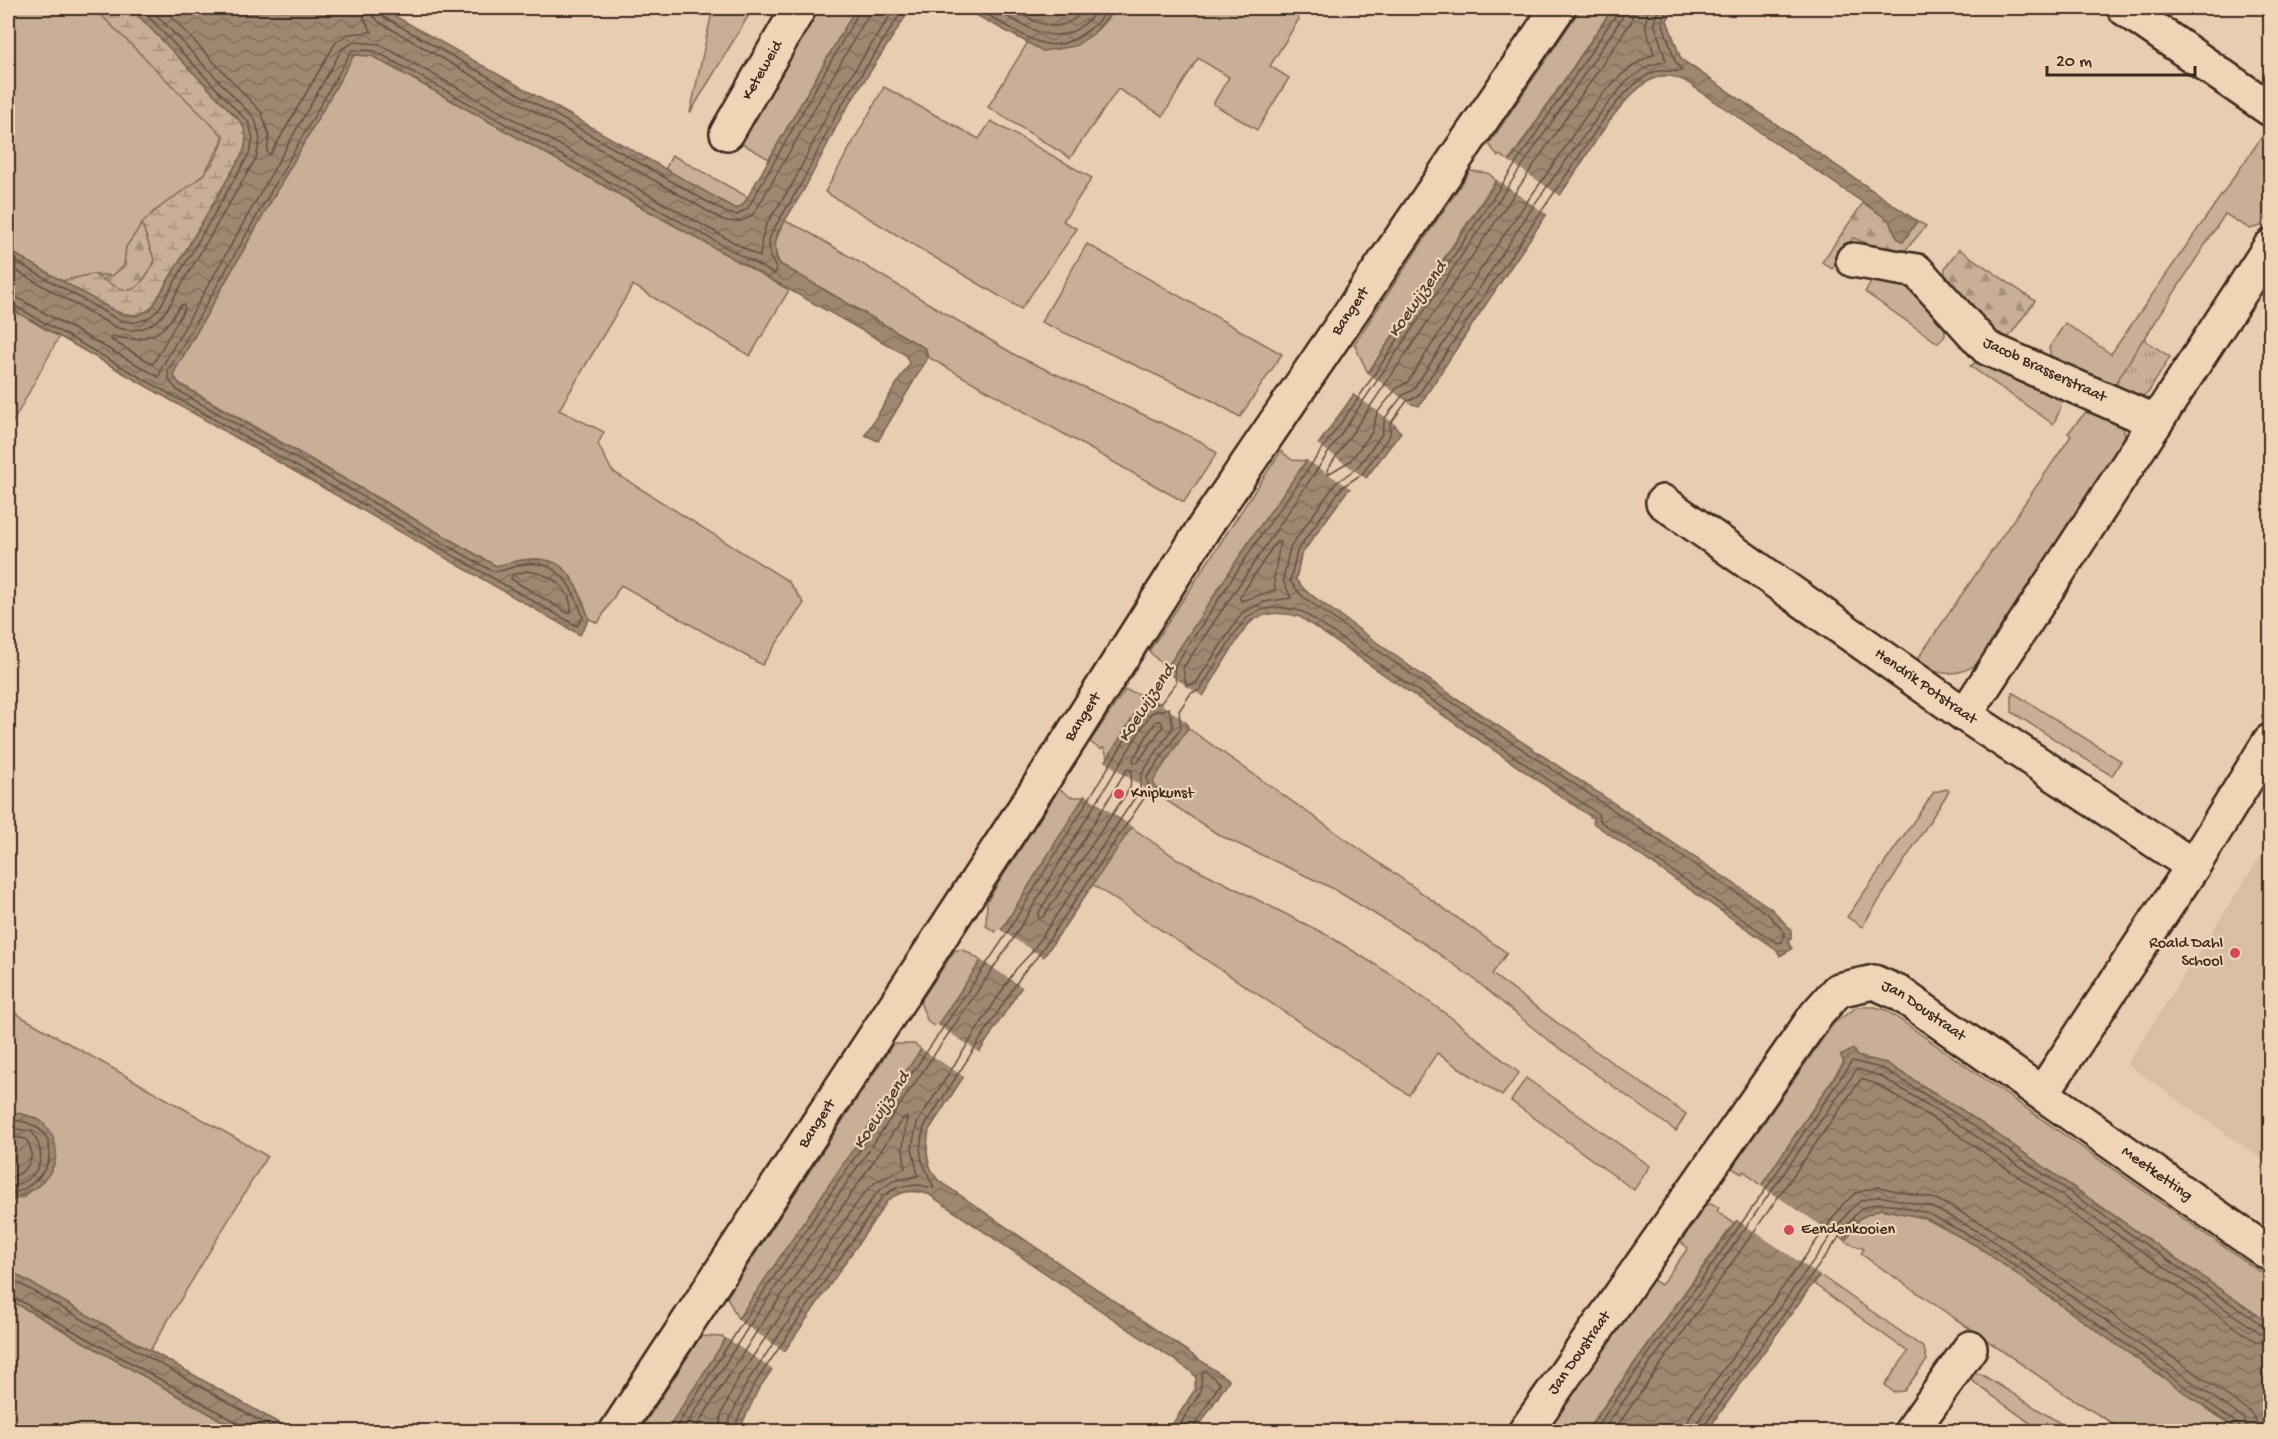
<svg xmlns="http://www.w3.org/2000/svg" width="2278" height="1439" font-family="'Gochi Hand',sans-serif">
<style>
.built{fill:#d8bea2}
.grass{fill:#c8af95;stroke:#826c5a;stroke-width:1.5}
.forest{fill:url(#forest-firs);stroke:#826c5a;stroke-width:1.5}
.wetland{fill:url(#wetland-marsh);stroke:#826c5a;stroke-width:1.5}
.park{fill:url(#park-tufts);stroke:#826c5a;stroke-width:1.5}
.water{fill:url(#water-waves);stroke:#766250;stroke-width:1.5}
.pier{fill:#e8cdb0}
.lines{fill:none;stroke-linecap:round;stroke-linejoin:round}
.shore{stroke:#635040;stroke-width:1.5}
.minor-casing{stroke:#3b2a1e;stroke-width:38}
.minor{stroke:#efd4b6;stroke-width:33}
.poi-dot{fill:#d1495b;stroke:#efd4b6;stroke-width:2}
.labels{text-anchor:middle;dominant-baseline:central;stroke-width:4.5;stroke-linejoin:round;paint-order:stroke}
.street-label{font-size:16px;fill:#3b2a1e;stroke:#efd4b6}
.poi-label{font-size:16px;fill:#3b2a1e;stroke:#efd4b6;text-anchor:start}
.water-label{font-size:18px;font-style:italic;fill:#544233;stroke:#efd4b6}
</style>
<defs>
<pattern id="forest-firs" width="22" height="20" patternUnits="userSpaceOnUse" patternTransform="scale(1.5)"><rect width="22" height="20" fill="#c8af95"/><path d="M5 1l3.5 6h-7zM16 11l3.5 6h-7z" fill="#a48f79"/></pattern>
<pattern id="wetland-marsh" width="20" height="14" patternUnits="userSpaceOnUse" patternTransform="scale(1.5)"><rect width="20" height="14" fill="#c8af95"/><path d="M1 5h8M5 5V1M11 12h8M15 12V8" fill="none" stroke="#a48f79"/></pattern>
<pattern id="park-tufts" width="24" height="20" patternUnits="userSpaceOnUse" patternTransform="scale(1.5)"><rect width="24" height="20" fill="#c8af95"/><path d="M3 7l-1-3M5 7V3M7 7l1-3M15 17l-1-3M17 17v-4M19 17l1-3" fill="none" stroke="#a48f79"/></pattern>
<pattern id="water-waves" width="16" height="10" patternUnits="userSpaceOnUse" patternTransform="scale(1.5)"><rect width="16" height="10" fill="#9e8872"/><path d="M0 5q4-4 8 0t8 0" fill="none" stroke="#826f5d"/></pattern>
</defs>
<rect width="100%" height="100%" fill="#e8cdb0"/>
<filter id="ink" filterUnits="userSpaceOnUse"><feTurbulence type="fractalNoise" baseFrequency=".0167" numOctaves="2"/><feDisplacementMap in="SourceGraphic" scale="12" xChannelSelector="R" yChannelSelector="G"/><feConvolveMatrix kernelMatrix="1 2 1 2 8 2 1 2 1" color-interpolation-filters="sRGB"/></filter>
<g filter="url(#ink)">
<polygon class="built" points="2270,841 2270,1165 2127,1064"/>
<g class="grass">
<polygon points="8,8 94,8 222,133 222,143 202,177 188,190 153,212 126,247 124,266 112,276 93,274 62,281 8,250"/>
<polygon points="713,8 753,8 690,113"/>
<polygon points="819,8 856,8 769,159 739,142"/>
<path d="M1115,8H1302L1296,16L1299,19L1270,66L1289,78L1257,130L1213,104L1229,77L1198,58L1163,116L1118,89L1070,158L988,107L1028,42C1061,61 1096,38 1115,8Z"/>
<polygon points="1581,8 1613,8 1509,161 1500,155 1498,157 1489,144"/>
<path d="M354,55L372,56L789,290L750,356L633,285L559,410L604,432L598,444L612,471L788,581L804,603L762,665L621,585L598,623L589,619C571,562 555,549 496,566L177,382L173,374Z"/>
<polygon points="884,87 979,139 991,121 1092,178 1063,221 1077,229 1021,309 825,192"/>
<polygon points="2266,131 2270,135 2270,211 2261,226 2250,229 2225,214 2114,386 2052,361 2049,348 2065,323 2111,354"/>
<path d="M672,155L748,197C743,205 740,210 730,208L665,170Z"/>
<polygon points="1470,171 1488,173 1496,180 1368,373 1354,344"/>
<path d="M785,221L805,230L1017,356L1200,441L1217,453L1184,502L928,357L926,349L780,264C771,248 776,236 785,221Z"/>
<polygon points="1087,244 1282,354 1240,417 1213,401 1041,322"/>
<polygon points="1878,279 1911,286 1945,324 1945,336 1938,343 1865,292 1871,282"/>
<polygon points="8,307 59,337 8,431"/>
<path d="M1980,360L2056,394C2065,404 2059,413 2053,424L1970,366Z"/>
<path d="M2096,412C2109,418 2128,422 2124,439L1985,658C1962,677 1940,679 1916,661L2071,436L2068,433L2085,413Z"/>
<polygon points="1281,451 1292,460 1306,461 1166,669 1149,651"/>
<polygon points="1125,690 1146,696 1108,758 1104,748 1100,749 1090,742"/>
<polygon points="2012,692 2121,761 2112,776 2012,712"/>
<polygon points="1188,728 1507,953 1492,974 1587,1045 1686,1114 1676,1131 1544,1037 1474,979 1426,945 1332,888 1219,835 1155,793 1157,790 1152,782"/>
<polygon points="1059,789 1071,797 1084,797 999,934 986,926 987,901"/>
<polygon points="1947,789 1949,791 1862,927 1847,917 1934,792"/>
<polygon points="1131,827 1179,860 1329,936 1392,975 1453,1019 1519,1073 1502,1096 1437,1053 1409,1095 1092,884"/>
<polygon points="955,950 964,950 982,961 937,1028 928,1022 920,1002"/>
<polygon points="1857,1007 1875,1007 1886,1010 2270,1279 2270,1324 1962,1110 1886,1063 1841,1055 1844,1062 1761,1186 1744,1171 1742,1174 1732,1168 1834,1023"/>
<polygon points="8,1009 267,1156 149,1352 8,1270 8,1201 25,1197 19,1113 8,1114"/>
<polygon points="893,1044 914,1044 923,1050 738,1319 727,1297"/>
<polygon points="1526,1078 1650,1166 1634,1190 1511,1101"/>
<polygon points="1707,1203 1719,1207 1717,1212 1734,1223 1586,1431 1547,1431 1653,1280 1661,1285 1688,1248 1681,1242"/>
<polygon points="1880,1209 1925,1218 1977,1246 2239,1431 2125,1431 2068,1396 1861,1254 1864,1249 1845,1242 1860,1218"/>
<polygon points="1820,1275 1924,1348 1927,1360 1904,1391 1893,1392 1885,1385 1908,1352 1814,1284"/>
<polygon points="8,1299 240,1431 8,1431"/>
<polygon points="701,1336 723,1337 726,1340 666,1431 639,1432"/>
<polygon points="1975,1373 1981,1374 2073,1431 2041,1431 1967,1377"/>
</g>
<g class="forest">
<polygon points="1863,203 1890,221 1898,236 1903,241 1917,221 1926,226 1904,252 1895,254 1853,238 1832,269 1822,262"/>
<path d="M142,224L155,262C132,300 130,295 93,274L112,276L124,266L126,247Z"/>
<polygon points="1959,249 2035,301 2008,338 2001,339 1944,282 1945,268"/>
</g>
<path class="wetland" d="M94,8H131L239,120C247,130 247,139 244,151L154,304C134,334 85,294 62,281L93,274C130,295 132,300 155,262L142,224C169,192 212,186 224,137Z"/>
<polygon class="park" points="2143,339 2170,357 2148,393 2140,397 2114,386"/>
<g class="water">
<path d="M131,8H381L736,209L743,205L856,8H911L843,114L805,188L778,232L775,240L776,256L780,264L926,349L927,359L878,441L865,435L909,364L906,355L372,56L354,55L173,374L180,385L496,566C556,550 570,560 589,619L580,635L8,307V250L120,314L135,316L151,310L244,151C247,139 247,130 239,120Z"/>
<polygon points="963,8 1115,8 1093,34 1075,46 1043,51"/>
<path d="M1613,8H1675L1667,20L1681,59L1917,221L1903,242L1897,238L1890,221L1685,81C1675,77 1665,73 1655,78C1622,92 1591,150 1571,179C1519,254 1469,329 1419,406L1412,404L1395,427L1401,432L1366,478L1347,491L1301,555L1296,580L1306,591L1422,675L1772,909L1791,930V939L1788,941L1792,949L1780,956L1776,949L1593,823L1594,819L1300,617C1285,612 1263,611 1250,623C1237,637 1215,678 1203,696L1196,697L1184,714L1188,728L1153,781L1157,790L1041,961L1028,977L929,1130C926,1149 925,1164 938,1180L1229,1380L1196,1431H1168L1194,1391L1196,1378L1192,1372L928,1194C913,1189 900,1191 888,1200L758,1390L742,1424L743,1431L666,1432L738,1319L999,934L1146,696L1158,698L1171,679L1166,669L1252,537L1352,397Z"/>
<polygon points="1853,1049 1857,1056 1886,1063 1962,1110 2270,1324 2270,1431 2239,1431 1977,1246 1925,1218 1880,1209 1860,1218 1707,1431 1586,1432 1761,1186 1844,1063 1841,1056"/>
<path d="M19,1113C25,1115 36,1117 41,1121C76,1155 44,1192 8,1201V1114Z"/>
<polygon points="8,1270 293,1431 240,1431 8,1299"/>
</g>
<g class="pier">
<polygon points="1506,159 1562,197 1548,215 1494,178"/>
<polygon points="1365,371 1416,408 1399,427 1351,392"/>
<polygon points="1316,443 1368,480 1353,490 1305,459"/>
<polygon points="1164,671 1205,698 1197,700 1187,715 1188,723 1147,694 1156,695 1168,679"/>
<polygon points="1103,760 1156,796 1134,828 1083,793"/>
<polygon points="999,929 1046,959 1024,988 979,959"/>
<polygon points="936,1024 982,1054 966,1078 920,1048"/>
<polygon points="1758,1184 1848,1243 1822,1277 1734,1218"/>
<polygon points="735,1318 788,1354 775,1371 724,1337"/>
</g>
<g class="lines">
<g class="shore">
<polyline points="163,8 262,113 269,136 267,152 270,155 336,42 348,34 372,32 364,19 362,8"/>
<path d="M371,8L373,16L379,22L723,220C736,224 746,222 755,212L867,17L869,8"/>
<polyline points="379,8 382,16 727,213 737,215 748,208 861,8"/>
<path d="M976,8C995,18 1021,37 1042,43C1067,51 1096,28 1108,8"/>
<path d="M992,8C1033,30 1063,56 1099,8"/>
<path d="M1010,8C1042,25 1058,38 1087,8"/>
<polyline points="1625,8 1622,18 1183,668 1186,686 1196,683 1242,613 1264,602 1291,598 1283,580 1290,547 1336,483 1357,468 1382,434 1385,418 1403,395 1413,390 1536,202 1602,111 1626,82 1648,66 1666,61 1654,22 1659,8"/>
<path d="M1634,8L1631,22L1327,470L1328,474L1350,461L1372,432L1377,413L1397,388L1408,382C1452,313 1496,244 1544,178C1576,134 1603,76 1654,54L1645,24L1649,8"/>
<path d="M8,257L117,319C133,326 150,321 160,307L249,154L253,139L249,123L140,8"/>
<path d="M8,266L115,327C134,334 154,328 166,311L256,158L260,139L255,119L150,8"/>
<polyline points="8,295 16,297 159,377 162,367 342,49 354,42 379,44 760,257 762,238 766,225 793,183 831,107 895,8"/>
<path d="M8,302L577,626L583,617C574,590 560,559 525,564C514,565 504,573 492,571L177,390L169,380L168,371L352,50L375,51L774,274L777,270L770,257L769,240L773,230L800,186L838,111L904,8"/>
<path d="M183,304L185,308L153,364L111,340L113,336C131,342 156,339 168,323C174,317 176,308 183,304Z"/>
<polygon points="1280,542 1274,578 1275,590 1241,601 1240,597 1276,542"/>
<path d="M527,571C549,573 572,587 571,612L568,613L511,579L512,575Z"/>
<polygon points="1156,721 1161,721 1163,726 1138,762 1134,763 1133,759"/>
<polygon points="1127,769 1132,770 1130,788 1043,917 1039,918 1038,914"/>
<path d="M8,1120C67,1120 60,1182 8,1195"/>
<path d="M8,1127L32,1132C50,1159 38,1180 8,1187"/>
<path d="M8,1136L26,1139C38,1157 28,1173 8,1178"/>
<polyline points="8,1277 280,1432"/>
<polyline points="8,1294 238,1423 242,1432"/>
<polyline points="673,1432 743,1322 1004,938 1147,704 1161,703 1176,683 1174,667 1257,541 1357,400 1617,13 1618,8"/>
<polyline points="682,1432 749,1326 1011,942 1151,713 1169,708 1173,727 1141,775 1140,790 1031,953 1016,969 917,1123 912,1147 918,1176 893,1181 877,1192 747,1382 730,1418 729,1432"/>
<path d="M693,1432L757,1331L903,1118L907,1117L903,1147L905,1168C876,1180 874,1180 854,1207L739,1377L721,1415L720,1432"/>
<path d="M737,1432V1421L753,1386L883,1196L898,1187L919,1185L934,1188L922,1161L920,1148L924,1127L1023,973L1037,957L1149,791L1147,778L1181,728L1179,711L1191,693L1200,690C1213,670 1231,635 1246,619C1260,604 1286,606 1303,612L1597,813L1601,822L1777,943L1782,942L1785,933L1768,914L1419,680L1302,596L1290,581L1297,551L1342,487L1362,474L1390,435V424L1407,401L1417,397C1466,322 1516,248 1567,174C1589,143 1616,91 1651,73C1661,68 1672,73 1682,71L1675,61L1662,21L1668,8"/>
<polyline points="1175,1432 1200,1393 1202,1373 1205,1371 1220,1383 1191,1432"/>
<polyline points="1593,1432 1765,1190 1852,1061 1884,1069 1958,1115 2265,1327 2270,1328"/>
<polyline points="1602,1432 1857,1069 1880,1076 1954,1121 2260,1333 2270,1336"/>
<polyline points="1613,1432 1861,1079 1876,1084 1950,1129 2255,1341 2270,1345"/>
<polyline points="1686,1432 1690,1416 1843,1204 1856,1193 1878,1187 1936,1199 1990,1228 2249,1411 2256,1420 2258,1432"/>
<polyline points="1695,1432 1698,1421 1849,1211 1860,1201 1879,1196 1932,1207 1985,1235 2243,1418 2249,1432"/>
<polyline points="1703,1432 1704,1426 1855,1215 1863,1208 1878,1203 1890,1204 1927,1213 1980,1241 2238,1424 2242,1432"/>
</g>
<defs>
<g id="minor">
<polyline points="2124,8 2270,109"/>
<path id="s1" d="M727,133L799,8"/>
<polyline points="1853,260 1917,271 1987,348 2156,422"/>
<path id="s2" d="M1663,502L1965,715L2193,866"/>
<polyline points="1965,715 2270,247"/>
<polyline points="2043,1092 2193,866 2270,741"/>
<path id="s3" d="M616,1432L1062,751L1205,526L1558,8"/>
<path id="s4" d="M1525,1432L1816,1015L1838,990L1874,982L1899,993L2270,1254"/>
<polyline points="1911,1432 1970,1348"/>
</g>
</defs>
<use href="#minor" class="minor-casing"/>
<use href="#minor" class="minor"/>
</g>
</g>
<g class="poi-dot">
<circle cx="1119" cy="794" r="6"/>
<circle cx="2235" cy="953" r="6"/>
<circle cx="1789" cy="1230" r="6"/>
</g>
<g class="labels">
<g class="street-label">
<text stroke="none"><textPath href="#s1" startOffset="72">Keteweid</textPath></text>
<text stroke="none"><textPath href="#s3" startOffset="1340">Bangert</textPath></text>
<text transform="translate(2044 371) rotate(25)">Jacob Brasserstraat</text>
<text stroke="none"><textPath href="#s2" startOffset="321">Hendrik Potstraat</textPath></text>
<text stroke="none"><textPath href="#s3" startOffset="854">Bangert</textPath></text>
<text stroke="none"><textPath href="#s4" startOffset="636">Jan Doustraat</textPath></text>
<text stroke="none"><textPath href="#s3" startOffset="368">Bangert</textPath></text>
<text stroke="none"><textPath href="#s4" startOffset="921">Meetketting</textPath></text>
<text stroke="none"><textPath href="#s4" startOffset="96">Jan Doustraat</textPath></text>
</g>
<g class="poi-label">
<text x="1131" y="794">Knipkunst</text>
<text x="2223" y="944" text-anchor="end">Roald Dahl<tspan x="2223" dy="18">School</tspan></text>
<text x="1801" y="1230">Eendenkooien</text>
</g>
<g class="water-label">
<text transform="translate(1418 300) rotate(-55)">Koewijzend</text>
<text transform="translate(1147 704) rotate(-57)">Koewijzend</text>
<text transform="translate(882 1111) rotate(-57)">Koewijzend</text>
</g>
</g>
<rect width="2278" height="1439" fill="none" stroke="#efd4b6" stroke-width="30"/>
<rect x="15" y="15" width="2248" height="1409" fill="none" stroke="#3b2a1e" stroke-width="2" filter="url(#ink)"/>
<path d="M2047 66v9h148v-9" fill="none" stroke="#3b2a1e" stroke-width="3"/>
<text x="2056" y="66" font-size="18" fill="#3b2a1e" stroke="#efd4b6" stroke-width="4.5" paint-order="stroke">20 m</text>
</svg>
